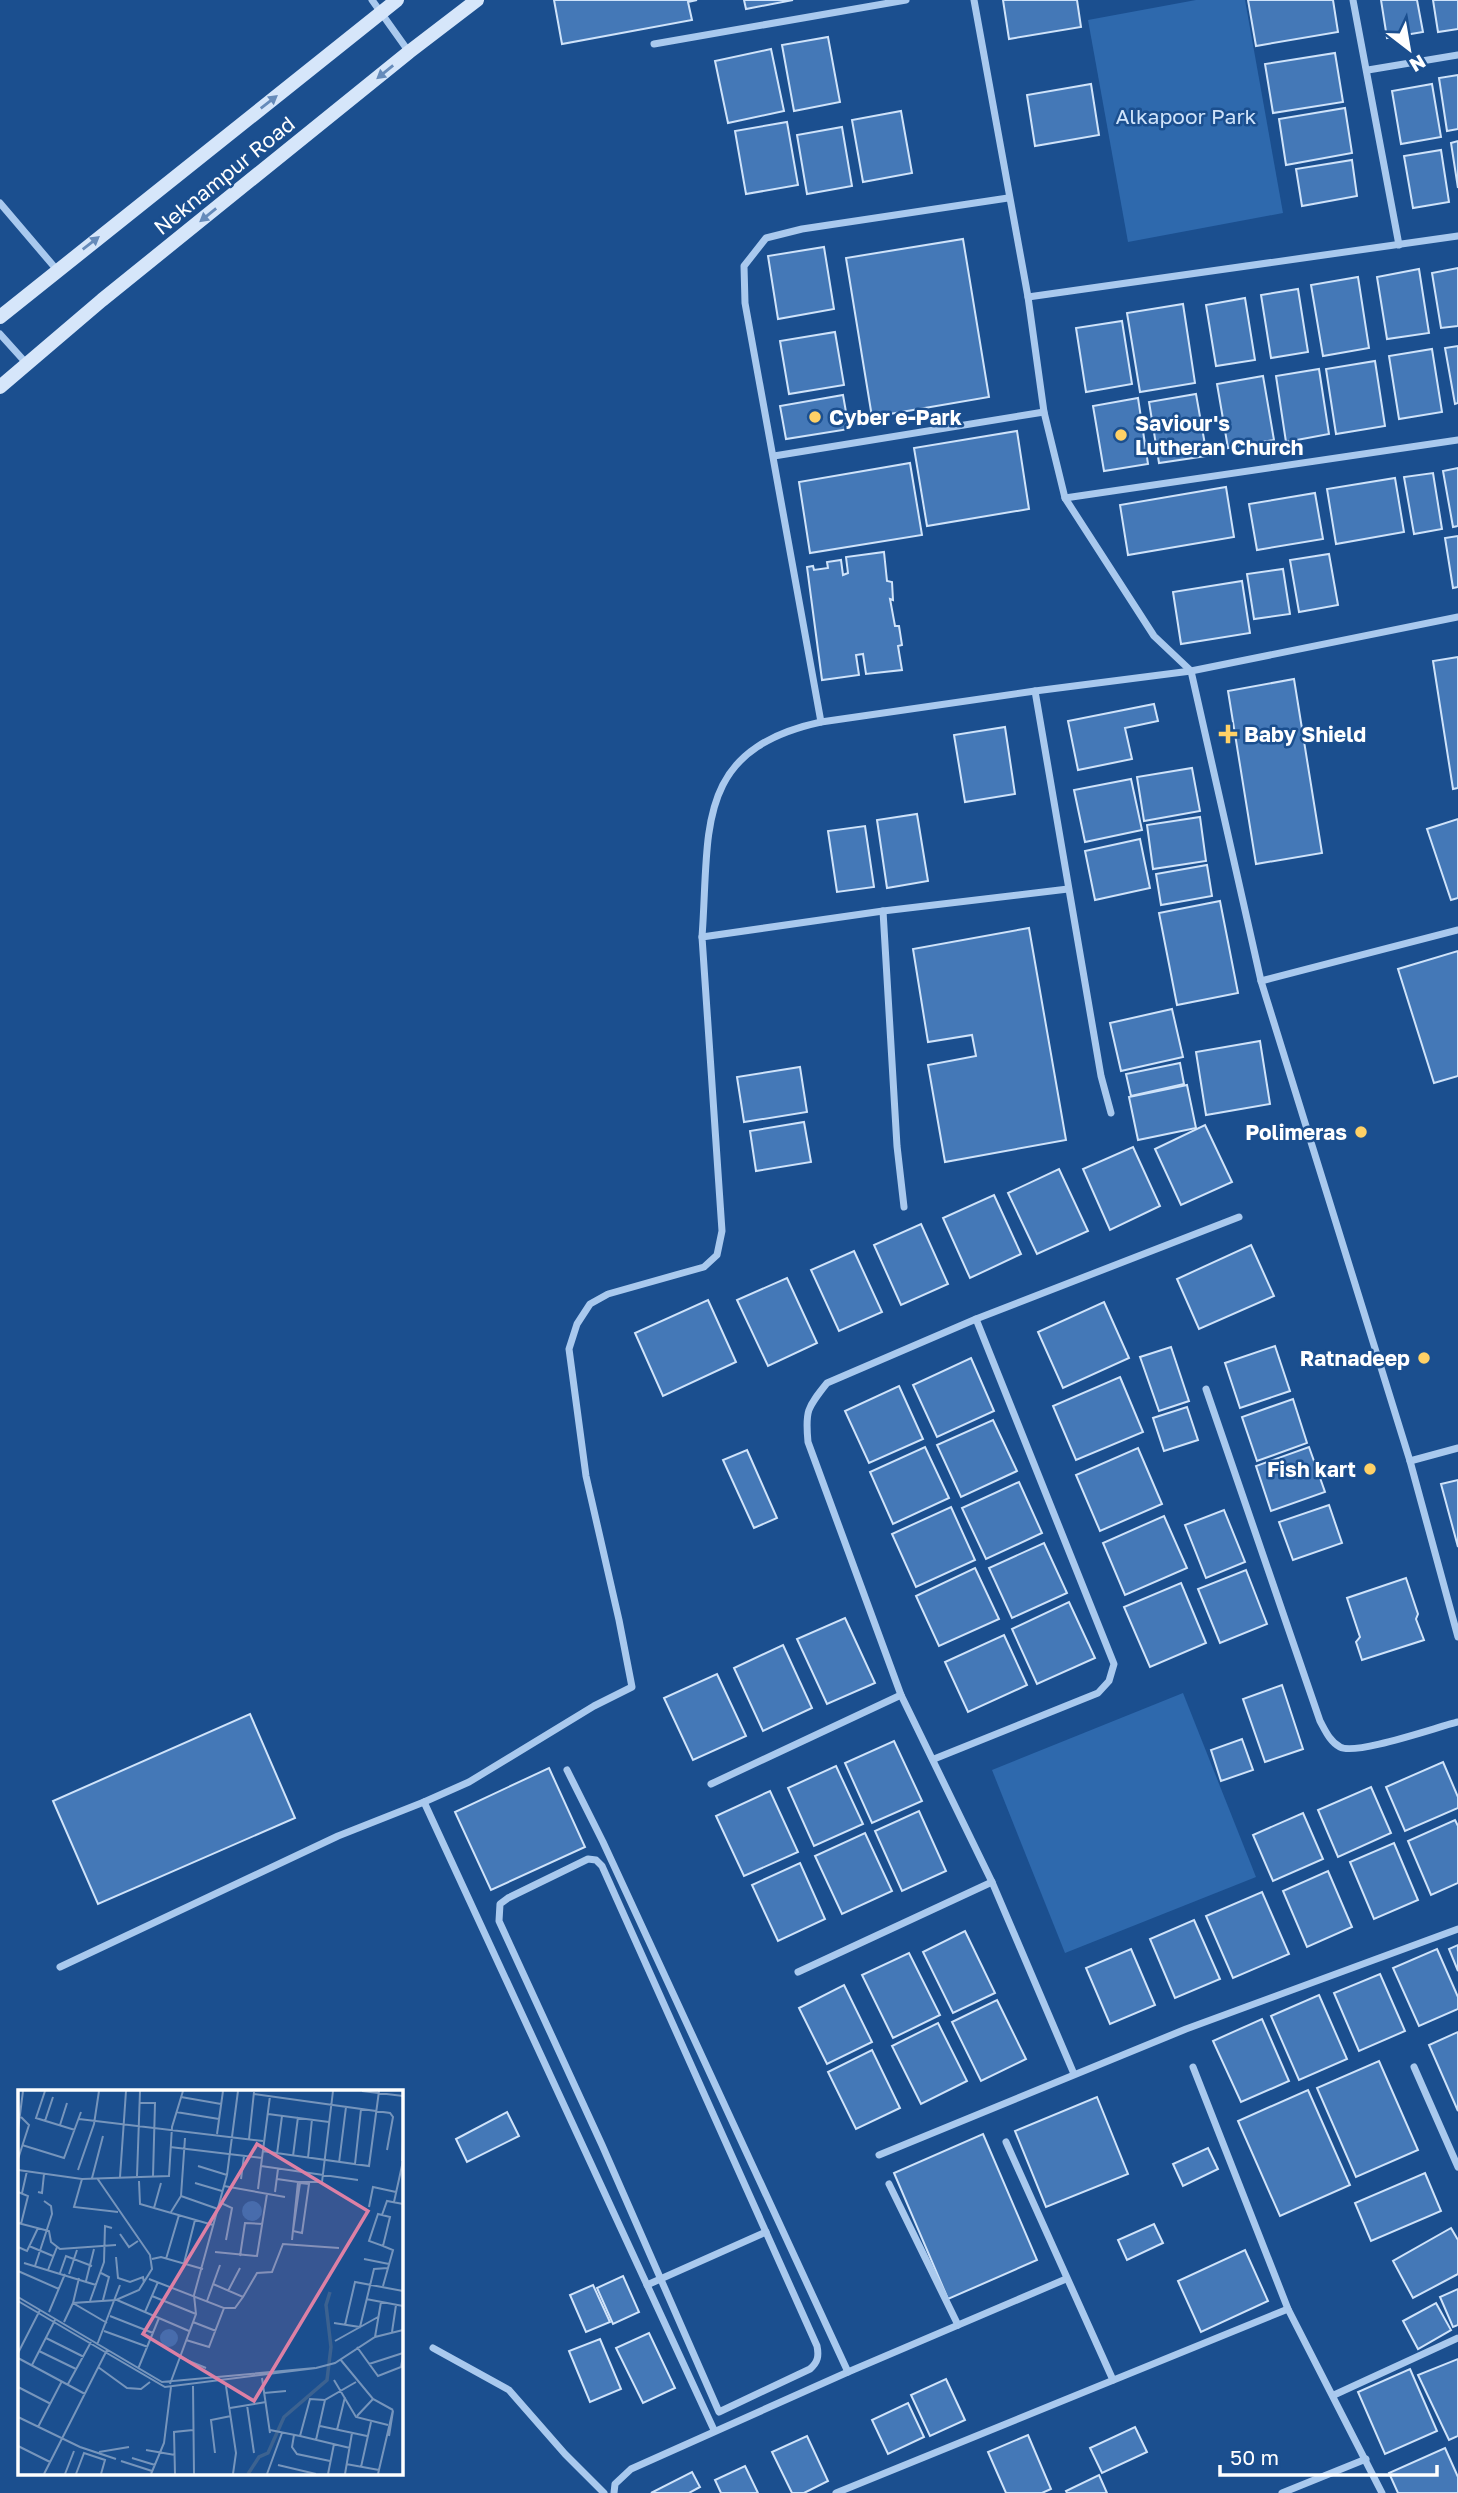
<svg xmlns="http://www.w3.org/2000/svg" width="1458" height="2493" font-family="'Golos Text',sans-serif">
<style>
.green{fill:#2e69ad}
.building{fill:#4478b7;stroke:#cfe3fa;stroke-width:2}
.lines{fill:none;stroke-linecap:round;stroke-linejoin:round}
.street{stroke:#a9c9ee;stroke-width:7}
.secondary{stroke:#d6e6fa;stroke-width:14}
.oneway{fill:#668bba}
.poi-dot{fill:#ffd166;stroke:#1b4f8f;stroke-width:2.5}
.labels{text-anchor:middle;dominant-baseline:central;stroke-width:5;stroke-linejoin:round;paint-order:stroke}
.park-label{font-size:21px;fill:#cfe3fa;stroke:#1b4f8f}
.street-label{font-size:21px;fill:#fff;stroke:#1b4f8f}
.poi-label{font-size:21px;font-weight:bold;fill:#fff;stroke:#1b4f8f;text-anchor:start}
.inset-river{fill:none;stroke:#3c6290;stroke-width:3.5}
.inset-road{fill:none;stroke:#7695bc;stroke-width:2}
.view{fill:#dd80a5;fill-opacity:0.15;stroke:#dd80a5;stroke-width:3.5}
.inset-edge{fill:none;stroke:#fff;stroke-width:3.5}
</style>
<rect width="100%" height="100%" fill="#1b4f8f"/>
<g class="green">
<polygon points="1196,0 1245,0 1283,213 1128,242 1088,20"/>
<polygon points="1183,1693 1256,1877 1065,1953 992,1770"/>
</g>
<g class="building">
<polygon points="554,0 697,0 688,2 692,20 562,44"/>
<polygon points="744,0 793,0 746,9"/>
<polygon points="1003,0 1077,0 1081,27 1009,39"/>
<polygon points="1248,0 1333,0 1338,32 1256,46"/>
<polygon points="1381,0 1417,0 1423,32 1387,38"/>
<polygon points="1433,0 1458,0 1458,29 1438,32"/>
<polygon points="828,37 840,102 794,111 782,45"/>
<polygon points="771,49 784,111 728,123 715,61"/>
<polygon points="1335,53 1343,102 1273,113 1265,64"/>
<polygon points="1458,75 1458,129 1447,131 1439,78"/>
<polygon points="1091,84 1099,135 1035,146 1027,95"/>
<polygon points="1432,84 1441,137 1401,144 1392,91"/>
<polygon points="1345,108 1352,153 1286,165 1279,119"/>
<polygon points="901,111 912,173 863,182 852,120"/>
<polygon points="787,122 798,185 746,194 735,131"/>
<polygon points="842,127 852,186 807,194 797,135"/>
<polygon points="1458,141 1458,188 1451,143"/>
<polygon points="1441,150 1449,202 1413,208 1404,156"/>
<polygon points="1352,160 1357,196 1302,206 1296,169"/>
<polygon points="963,239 989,397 872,417 846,258"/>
<polygon points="824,247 834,309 778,319 768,256"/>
<polygon points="1458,268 1458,326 1441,328 1432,273"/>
<polygon points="1419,269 1429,333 1387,339 1377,277"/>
<polygon points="1358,277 1369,348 1323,356 1311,285"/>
<polygon points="1298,289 1308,352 1271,358 1261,295"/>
<polygon points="1245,298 1255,360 1216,366 1206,305"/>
<polygon points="1183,304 1195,383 1140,392 1127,313"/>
<polygon points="1122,321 1132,384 1086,392 1076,328"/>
<polygon points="835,332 844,385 789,394 780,341"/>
<polygon points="1458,346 1458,403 1455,404 1445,348"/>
<polygon points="1432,349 1442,412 1399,419 1389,356"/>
<polygon points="1375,361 1385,426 1336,434 1326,369"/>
<polygon points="1319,369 1329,434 1286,442 1276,376"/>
<polygon points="1263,376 1274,440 1228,448 1217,384"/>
<polygon points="1196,394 1207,456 1159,463 1149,402"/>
<polygon points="843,395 849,429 786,439 780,406"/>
<polygon points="1138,398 1148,464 1104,471 1093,406"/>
<polygon points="1017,431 1029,509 927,526 914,448"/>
<polygon points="910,463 922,535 810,553 799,482"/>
<polygon points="1458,468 1458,526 1453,527 1443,471"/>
<polygon points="1433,473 1442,529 1414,534 1404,477"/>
<polygon points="1395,478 1404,532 1336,544 1327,489"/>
<polygon points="1226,487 1234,537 1128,555 1120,505"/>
<polygon points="1315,493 1323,539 1257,550 1249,504"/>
<polygon points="1458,536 1458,587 1453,588 1445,538"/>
<polygon points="884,552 887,581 892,582 893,600 890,599 895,626 899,626 902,645 898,646 902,670 866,674 863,654 856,655 859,675 822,680 807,567 813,566 814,570 828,568 827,562 841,560 843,575 848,573 846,557"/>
<polygon points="1329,554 1338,605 1299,612 1290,560"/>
<polygon points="1283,569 1290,614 1254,619 1247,574"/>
<polygon points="1242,581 1250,633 1181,644 1173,592"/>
<polygon points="1458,657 1458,788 1453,789 1433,661"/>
<polygon points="1294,679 1322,853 1256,864 1228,691"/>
<polygon points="1154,704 1158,721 1125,728 1132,759 1078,770 1068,721"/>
<polygon points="1005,727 1015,794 965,802 954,735"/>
<polygon points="1192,768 1200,811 1144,821 1137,777"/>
<polygon points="1131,779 1142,830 1085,842 1074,790"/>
<polygon points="917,814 928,881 887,888 877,820"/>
<polygon points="1200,817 1206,861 1153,869 1147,825"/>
<polygon points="1458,819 1458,898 1451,900 1427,829"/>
<polygon points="865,826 874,887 837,892 828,831"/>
<polygon points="1140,839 1150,888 1095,900 1085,851"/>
<polygon points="1207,865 1212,896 1161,905 1156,874"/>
<polygon points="1220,901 1238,993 1177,1005 1159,913"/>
<polygon points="1029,928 1066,1140 945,1162 928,1065 976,1056 972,1035 928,1042 913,949"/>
<polygon points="1458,951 1458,1076 1434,1083 1398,969"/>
<polygon points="1172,1009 1183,1057 1121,1071 1110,1023"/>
<polygon points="1260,1041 1270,1104 1206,1115 1196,1052"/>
<polygon points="1180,1063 1184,1084 1131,1096 1126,1074"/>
<polygon points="800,1067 807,1112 744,1122 737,1077"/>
<polygon points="1187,1085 1196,1128 1138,1140 1129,1097"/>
<polygon points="804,1122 811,1162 756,1171 750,1131"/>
<polygon points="1205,1125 1232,1182 1181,1205 1155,1149"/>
<polygon points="1133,1147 1160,1206 1110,1230 1083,1169"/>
<polygon points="1059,1169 1088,1231 1037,1254 1008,1193"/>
<polygon points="994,1195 1021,1254 970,1278 943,1218"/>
<polygon points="921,1224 948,1284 901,1305 874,1245"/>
<polygon points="1251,1245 1274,1296 1199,1329 1177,1279"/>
<polygon points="854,1251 882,1312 839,1331 811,1270"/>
<polygon points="787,1278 817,1343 768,1366 737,1300"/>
<polygon points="708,1300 736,1362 663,1396 635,1333"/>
<polygon points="1104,1302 1129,1358 1063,1388 1038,1332"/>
<polygon points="1275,1346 1290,1391 1240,1408 1225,1363"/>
<polygon points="1171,1347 1189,1401 1159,1411 1140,1357"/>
<polygon points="971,1358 994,1411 937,1437 913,1385"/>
<polygon points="1120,1377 1143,1432 1076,1460 1053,1406"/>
<polygon points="899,1386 923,1439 869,1463 845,1411"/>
<polygon points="1293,1399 1307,1443 1257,1461 1242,1417"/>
<polygon points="1187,1407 1198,1440 1164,1451 1153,1418"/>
<polygon points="993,1420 1017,1471 961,1497 937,1445"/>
<polygon points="925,1447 949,1498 893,1524 870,1472"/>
<polygon points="1309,1447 1325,1492 1271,1511 1256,1466"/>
<polygon points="1138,1448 1162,1504 1100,1531 1076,1475"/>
<polygon points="747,1450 777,1518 754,1528 723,1460"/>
<polygon points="1458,1480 1458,1547 1441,1484"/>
<polygon points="1019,1482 1042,1533 986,1559 962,1508"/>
<polygon points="1329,1505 1342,1543 1293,1560 1279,1522"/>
<polygon points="951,1507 975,1560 916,1587 892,1534"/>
<polygon points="1224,1510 1245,1562 1206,1578 1185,1525"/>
<polygon points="1164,1516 1187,1568 1125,1595 1103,1543"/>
<polygon points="1044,1543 1067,1593 1012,1618 989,1568"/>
<polygon points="975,1568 999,1619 939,1646 916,1596"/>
<polygon points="1246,1570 1267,1624 1220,1643 1198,1589"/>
<polygon points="1406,1578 1418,1614 1416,1619 1424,1640 1362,1660 1356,1642 1360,1637 1347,1598"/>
<polygon points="1181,1583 1206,1643 1150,1667 1124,1607"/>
<polygon points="1069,1602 1095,1658 1037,1684 1012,1629"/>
<polygon points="845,1618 875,1683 827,1704 797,1639"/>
<polygon points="1004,1635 1027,1685 968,1712 945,1662"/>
<polygon points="783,1645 812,1708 763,1731 734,1668"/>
<polygon points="717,1674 746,1736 693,1760 664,1698"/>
<polygon points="1282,1685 1303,1749 1265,1762 1243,1699"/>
<polygon points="250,1714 295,1818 98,1904 53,1801"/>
<polygon points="1242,1739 1253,1770 1221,1781 1211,1750"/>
<polygon points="894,1741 922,1801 872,1823 845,1763"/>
<polygon points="1443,1762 1458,1797 1458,1808 1405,1831 1386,1787"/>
<polygon points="836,1766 863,1824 814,1846 788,1788"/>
<polygon points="549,1768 585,1847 491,1890 455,1812"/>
<polygon points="1371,1787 1391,1833 1338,1857 1318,1810"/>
<polygon points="770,1791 798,1852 744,1876 716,1816"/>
<polygon points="919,1811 946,1871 902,1891 875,1831"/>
<polygon points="1303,1813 1323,1859 1273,1881 1253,1835"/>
<polygon points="1455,1820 1458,1826 1458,1883 1431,1895 1408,1841"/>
<polygon points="865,1833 892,1891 842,1914 815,1856"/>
<polygon points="1394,1843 1418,1900 1374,1919 1350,1862"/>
<polygon points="800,1863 825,1919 778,1941 752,1885"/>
<polygon points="1328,1871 1352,1927 1307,1947 1283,1891"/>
<polygon points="1262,1892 1289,1954 1233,1978 1206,1916"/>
<polygon points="1194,1920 1220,1979 1175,1998 1150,1939"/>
<polygon points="965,1931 995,1993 953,2013 923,1952"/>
<polygon points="1458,1945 1458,1971 1449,1949"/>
<polygon points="1131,1949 1155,2005 1110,2024 1086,1968"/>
<polygon points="1437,1949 1458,1997 1458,2009 1419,2026 1393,1968"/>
<polygon points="909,1953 940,2015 893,2038 862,1975"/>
<polygon points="1380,1974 1405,2031 1359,2051 1334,1993"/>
<polygon points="844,1985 872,2042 827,2064 799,2008"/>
<polygon points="1319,1995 1347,2059 1299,2080 1271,2016"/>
<polygon points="997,2000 1026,2059 981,2081 952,2022"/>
<polygon points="1262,2019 1289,2081 1241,2102 1213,2041"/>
<polygon points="938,2023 967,2081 921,2104 892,2046"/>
<polygon points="1458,2032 1458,2111 1429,2045"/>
<polygon points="872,2050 900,2108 856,2129 828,2072"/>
<polygon points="1379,2061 1418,2150 1356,2177 1317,2088"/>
<polygon points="1308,2090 1350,2185 1280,2216 1238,2121"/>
<polygon points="1097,2097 1128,2174 1046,2207 1015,2131"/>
<polygon points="507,2112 519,2136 467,2162 456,2139"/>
<polygon points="983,2134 1037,2260 948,2299 894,2173"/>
<polygon points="1208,2148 1218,2169 1183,2186 1173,2164"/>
<polygon points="1425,2173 1441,2211 1371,2241 1355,2203"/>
<polygon points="1154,2224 1163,2243 1127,2260 1118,2240"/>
<polygon points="1451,2228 1458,2240 1458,2274 1413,2298 1393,2261"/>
<polygon points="1245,2250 1268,2301 1201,2332 1178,2281"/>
<polygon points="623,2276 639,2312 613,2324 597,2288"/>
<polygon points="593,2285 610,2322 586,2332 570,2295"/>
<polygon points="1458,2289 1458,2325 1453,2327 1440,2297"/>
<polygon points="1436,2303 1451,2330 1418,2349 1403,2321"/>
<polygon points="649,2333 675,2388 643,2403 616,2348"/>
<polygon points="600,2339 621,2389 590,2402 569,2351"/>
<polygon points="1458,2359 1458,2436 1449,2440 1418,2375"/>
<polygon points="1410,2369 1437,2431 1385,2454 1358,2392"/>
<polygon points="946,2379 965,2420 930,2436 911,2395"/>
<polygon points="908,2403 924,2437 888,2454 872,2420"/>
<polygon points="1135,2427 1147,2452 1102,2473 1090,2448"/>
<polygon points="1028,2435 1051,2489 1042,2493 1006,2493 988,2452"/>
<polygon points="807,2436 828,2481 804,2493 792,2493 772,2452"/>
<polygon points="1445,2448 1458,2477 1458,2493 1398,2493 1389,2473"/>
<polygon points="745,2466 758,2493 721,2493 715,2480"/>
<polygon points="692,2472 700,2487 689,2493 651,2493"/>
<polygon points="1099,2475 1107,2493 1067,2493 1066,2491"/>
</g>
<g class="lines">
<g class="street">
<polyline points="372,0 409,52"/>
<polyline points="974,0 1028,297 1044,412 1065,498 1154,636 1191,671 1261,981 1410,1461 1458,1637"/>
<polyline points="1353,0 1399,245"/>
<polyline points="654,44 906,0"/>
<polyline points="1368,70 1458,55"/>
<polyline points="1008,198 802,229 766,238 744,266 745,303 821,722 1035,691 1191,671 1458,617"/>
<polyline points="0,203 57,270"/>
<polyline points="1028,297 1458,236"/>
<polyline points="0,334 27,364"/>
<polyline points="774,456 1044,412"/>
<polyline points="1065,498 1458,440"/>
<polyline points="1035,691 1101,1076 1111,1113"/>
<polyline points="883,911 897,1146 904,1207"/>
<path d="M702,937C710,830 693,750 821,722"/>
<polyline points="1261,981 1458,930"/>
<path d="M1206,1389L1320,1721C1325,1730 1330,1742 1340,1747C1355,1756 1437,1727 1458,1722"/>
<polyline points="1410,1461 1458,1448"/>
<polyline points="934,1759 1098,1693 1109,1681 1114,1664 976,1319"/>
<polyline points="567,1770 603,1842 848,2372 631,2469 615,2484 614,2493"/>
<polyline points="711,1784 901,1695"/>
<polyline points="424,1802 714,2430"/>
<path d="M588,1859L596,1860L602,1866L817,2346C819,2356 818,2362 810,2369L719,2412L602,2145L499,1921L500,1904L508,1898Z"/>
<polyline points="60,1967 338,1836 424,1802 469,1782 594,1706 632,1687 619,1620 586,1476 569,1349 577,1324 590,1304 608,1294 704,1267 717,1255 722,1231 702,937 883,911 1068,889"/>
<polyline points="798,1972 992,1882"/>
<polyline points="1193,2067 1288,2309 1382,2493"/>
<polyline points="1414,2067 1458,2167"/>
<path d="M1074,2074L992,1882L901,1695L808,1442C805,1411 807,1408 827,1383L976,1319L1239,1217"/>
<polyline points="1006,2142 1113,2380"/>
<polyline points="879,2155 1186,2029 1458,1929"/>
<polyline points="889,2184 958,2325"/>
<polyline points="647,2285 766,2232"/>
<polyline points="433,2348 509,2390 565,2454 604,2493"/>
<polyline points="848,2372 1066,2279"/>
<polyline points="1334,2395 1458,2338"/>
<polyline points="836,2493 1288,2309"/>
<polyline points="1282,2493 1366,2459"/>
</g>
<g class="secondary">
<polyline points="0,317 397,0"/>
<polyline points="0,387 102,300 409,52 477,0"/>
</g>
</g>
<defs><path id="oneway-solid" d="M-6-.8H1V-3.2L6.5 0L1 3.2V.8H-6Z" transform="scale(1.75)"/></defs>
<g class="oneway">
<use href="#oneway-solid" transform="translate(385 72) rotate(141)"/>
<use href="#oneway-solid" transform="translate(269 102) rotate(-38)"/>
<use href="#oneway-solid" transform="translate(208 215) rotate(141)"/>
<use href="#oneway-solid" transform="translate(91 243) rotate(-38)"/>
</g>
<g class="poi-dot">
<circle cx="815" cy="417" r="7"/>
<circle cx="1121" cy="435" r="7"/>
<path d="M1224.5 723.5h7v7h7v7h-7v7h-7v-7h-7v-7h7z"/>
<circle cx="1361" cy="1132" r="7"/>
<circle cx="1424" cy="1358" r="7"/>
<circle cx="1370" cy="1469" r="7"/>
</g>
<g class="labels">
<g class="park-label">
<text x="1186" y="116">Alkapoor Park</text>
</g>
<g class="street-label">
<text transform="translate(224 175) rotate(-39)">Neknampur Road</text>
</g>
<g class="poi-label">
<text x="829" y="417">Cyber e-Park</text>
<text x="1135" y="423">Saviour's<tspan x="1135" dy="24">Lutheran Church</tspan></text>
<text x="1244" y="734">Baby Shield</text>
<text x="1347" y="1132" text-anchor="end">Polimeras</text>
<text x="1410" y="1358" text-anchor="end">Ratnadeep</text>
<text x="1356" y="1469" text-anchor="end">Fish kart</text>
</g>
</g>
<g transform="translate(18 2090)">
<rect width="385" height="385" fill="#1b4f8f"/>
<path d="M224 121a10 10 0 1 1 20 0a10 10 0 1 1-20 0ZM142 248a9 9 0 1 1 18 0a9 9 0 1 1-18 0Z" fill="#2e69ad"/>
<path class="inset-river" d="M230,384L241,367L250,363L266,327L309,290L313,257L308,215L312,202"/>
<path class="inset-road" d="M27,1L18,28L57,40M344,1L385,6M236,4L372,23L375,27L369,60M163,7L203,14M122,13H137L135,86M158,22L201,29M250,24L311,32M61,29L245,51M27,31L35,7M42,35L49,13M0,40L5,1M199,44L205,1M231,49L236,2M4,55L46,68L63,22M152,57L244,68M244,61L351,76L361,1M259,64L264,26M275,66L280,27M290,68L294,29M0,69L11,35L3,27M384,71L385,49M321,73L328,17M337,74L343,19M180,76L209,85M243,76L340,90M0,80L64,89L151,86L154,37L165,1M60,80L76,34L81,1M119,86L122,1M102,87L108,1M74,88L85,46M64,89L56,117L100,122M223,89L226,66M259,89L280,92M121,91L122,114L195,135M177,93L204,101M282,93L291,94L284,143L275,141ZM206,96L267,107M240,99L252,6M0,102L10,106L3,134M20,102L24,103L26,84M257,102L260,79M4,103L9,81M163,106L200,119M201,112L214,118L208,150M376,112L385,71M351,117L355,97L378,102M136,118L143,93M153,122L163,106L167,48M360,124L372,127L365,156L351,151ZM364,125L369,111L385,114M0,133L31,141L33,152L42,159L98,155M102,144L111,157L120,151M274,150L280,92H304L315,1M11,156L35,166M0,157L9,161L20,138M197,162L239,166L249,104M222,166L227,133L245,134M98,167L100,188L112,192L125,187L126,193M134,169L143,167L185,179M148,169L161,125M346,169L371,174M6,173L78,195M166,173L177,130M17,176L34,124L33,116L26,111M30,180L39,157M0,181L41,199M42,183L48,166L74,176M83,183L91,187L85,210M51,184L59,160M61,188L55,213L89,233M131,189L206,218L191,257L168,250M68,191L76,159M195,194L225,207L239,183L254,182L265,154L321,158M365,196L375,160L365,156M210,201L222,178M134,206L178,224M0,207L144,292L297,278M348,209L385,216M99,210L171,241M0,211L147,297L298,278L317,273L357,247L385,240M72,211L86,172L87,136L94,138M189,211L202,175M206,218H217L225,207M31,222L47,184M127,222L140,192M92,226L135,243M46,232L55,213L98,210L121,200L134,179L132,165L79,88M175,232L198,241M316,233L342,237L356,179L370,178M327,235L337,192L385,201M86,241L130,257M374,242L378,215M357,247L363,212M28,248L66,267M317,251L360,227M79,255L102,195M339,257L360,286L383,277L385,266M21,261L58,279M0,263L22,220M161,267L188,278M0,268L67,304M322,269L355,309L375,320M351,274L385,263M14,275L37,230M80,277L109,298L123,299L132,292M120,279L141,228M244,288L252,343M316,290L338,327L370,335M50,294L73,252M152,294L178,224L176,205L209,85L220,1M175,296L176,384M208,296L218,363L215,384M0,297L33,314M246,303L268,301M307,310L292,309L282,346L332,358M229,315L236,363M212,318L248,312M339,326L355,309M0,327L62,357L98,369M302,336L349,346M20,337L44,291M252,340L282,346M319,340L327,307M276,345L274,357L279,364L312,371M371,346L375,321M298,350L307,310L338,292M0,356L32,372M128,360L157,365M81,362L111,357M197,363L193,330L213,326M114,368L137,375M103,371L134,381M328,374L361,380M260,375L298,384M343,377L353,332M26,384L89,260M47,384L56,361M58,384L66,363L87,370L83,384M133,384L146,353L153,297M157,384L156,342L175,340M249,384L264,343M310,384L316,354M327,384L334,343M360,384L375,320"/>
<path class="view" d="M239,54L350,121L236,311L125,244Z"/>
<rect width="385" height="385" class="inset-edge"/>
</g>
<g transform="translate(1409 49) rotate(149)" stroke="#1b4f8f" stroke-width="5" paint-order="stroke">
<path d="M0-5L12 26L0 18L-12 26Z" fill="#ffffff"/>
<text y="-10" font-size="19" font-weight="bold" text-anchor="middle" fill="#ffffff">N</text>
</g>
<path d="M1220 2465v10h217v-10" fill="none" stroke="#ffffff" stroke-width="3.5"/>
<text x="1230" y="2465" font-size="21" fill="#ffffff" stroke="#1b4f8f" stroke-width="5" paint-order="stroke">50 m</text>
</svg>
